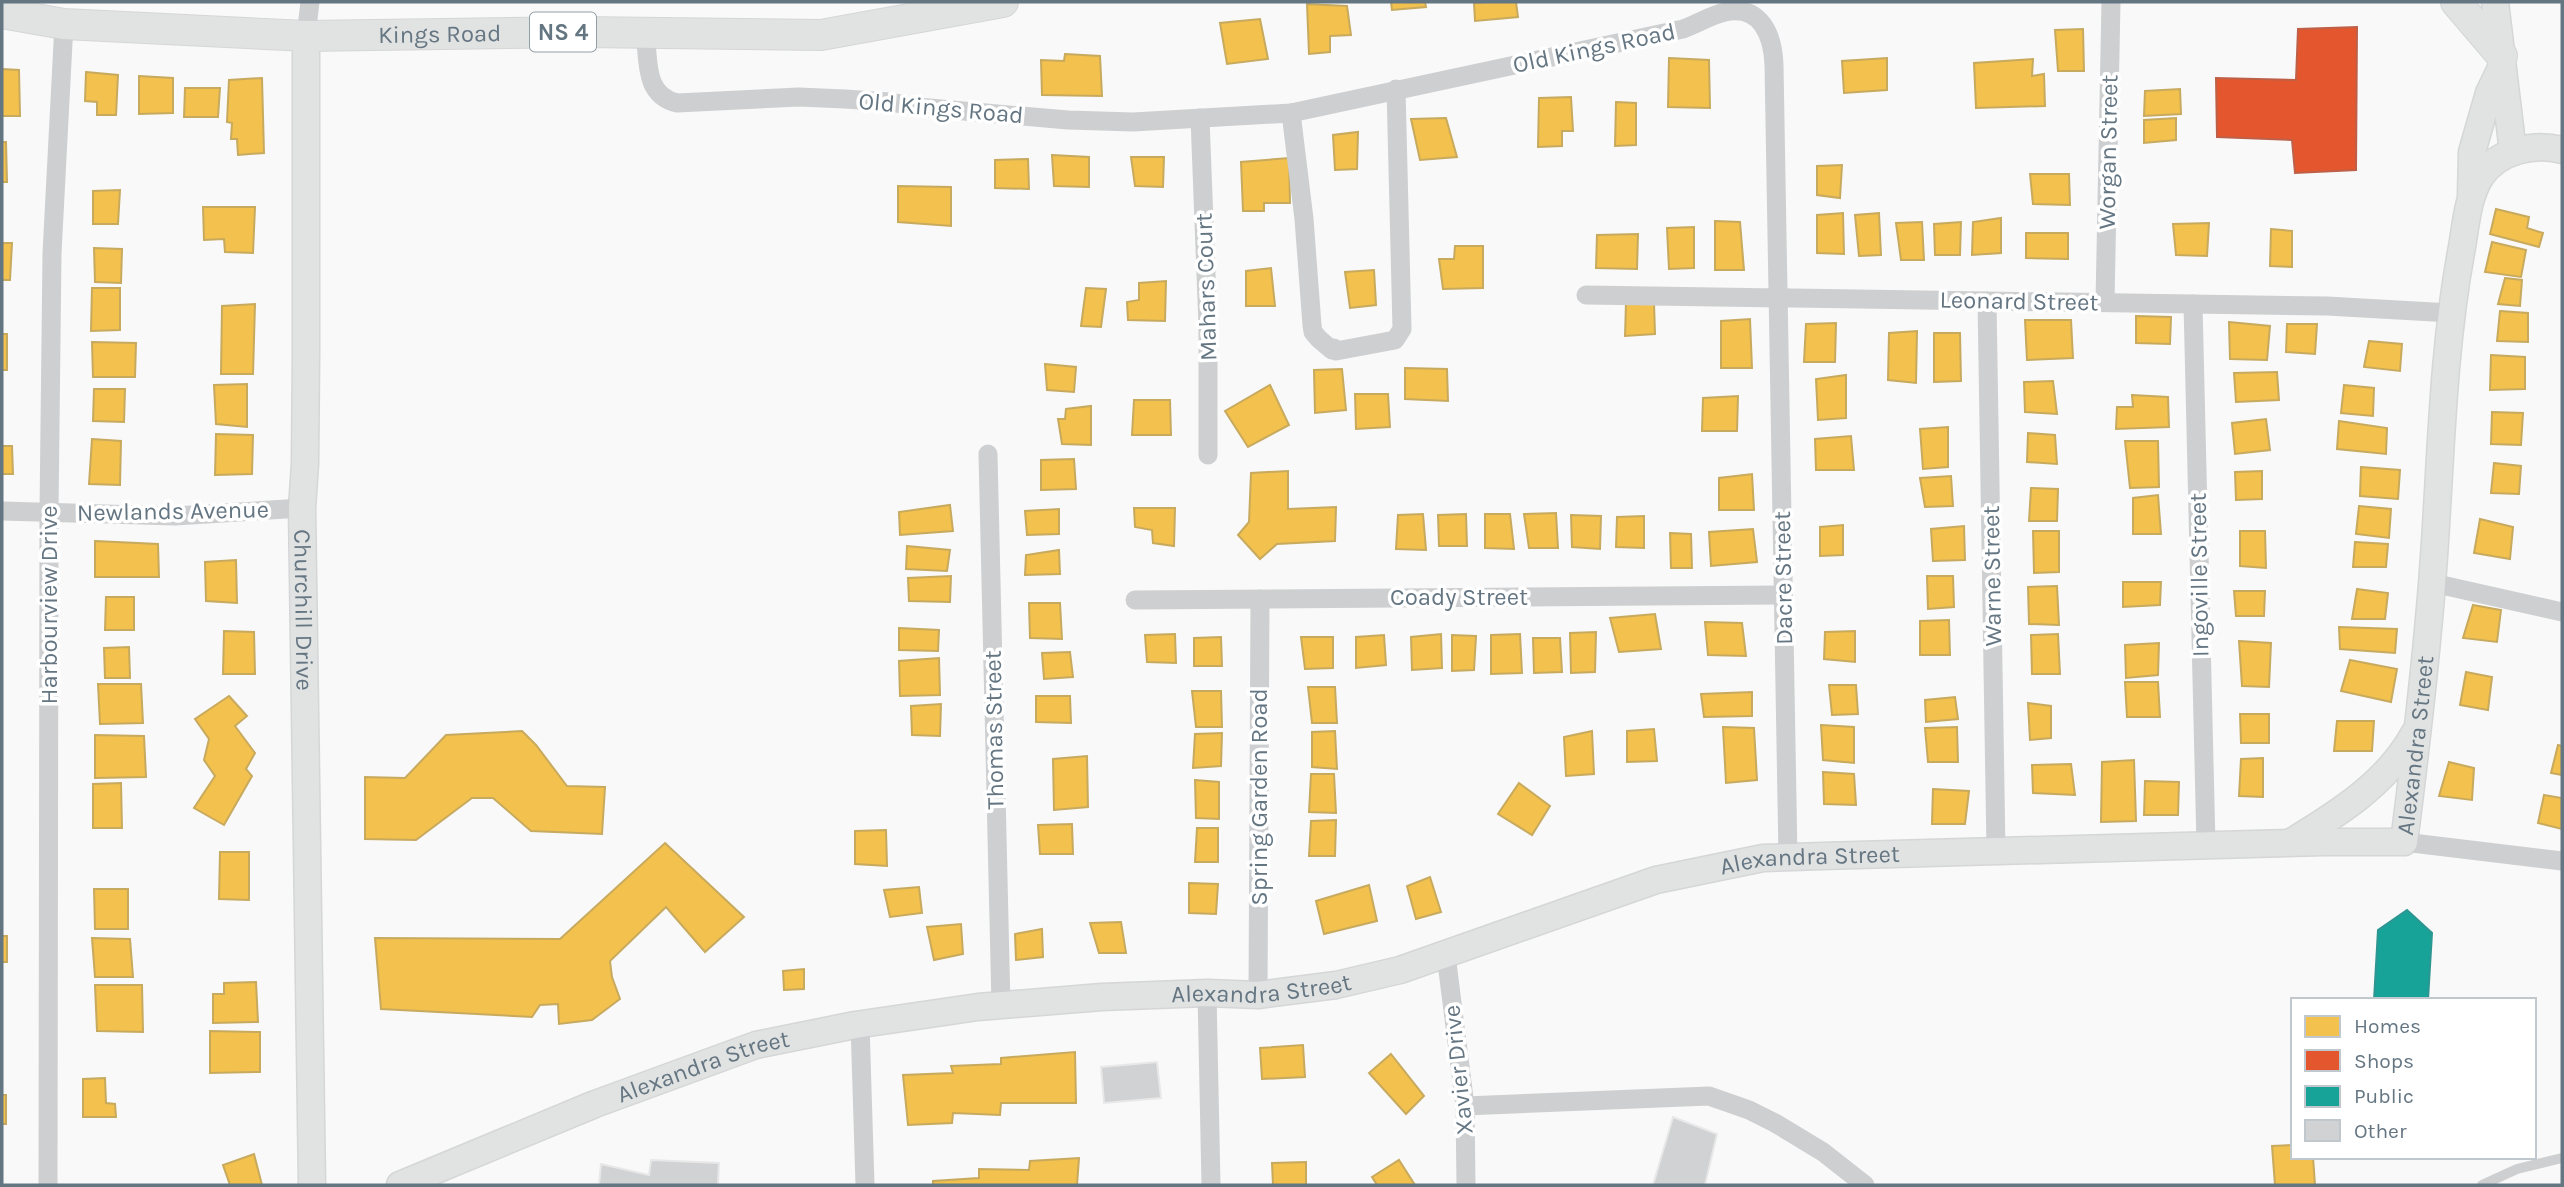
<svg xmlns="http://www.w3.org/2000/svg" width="2564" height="1187" font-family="Karla,sans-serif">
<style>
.homes{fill:#f2c14e;stroke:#c8aa5e;stroke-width:2}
.shops{fill:#e4572e;stroke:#be6048;stroke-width:2}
.public{fill:#17a398;stroke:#2e9692;stroke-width:2}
.building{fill:#d0d2d3;stroke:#e8e8e8;stroke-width:2}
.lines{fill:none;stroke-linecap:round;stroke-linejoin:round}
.secondary-casing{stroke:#d5d6d7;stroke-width:29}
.primary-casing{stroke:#d5d6d7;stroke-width:32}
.lane{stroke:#cecfd0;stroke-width:10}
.street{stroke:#cecfd0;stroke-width:19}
.secondary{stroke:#e1e2e2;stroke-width:26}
.primary{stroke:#e1e2e2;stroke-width:30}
.labels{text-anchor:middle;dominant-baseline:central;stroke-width:7;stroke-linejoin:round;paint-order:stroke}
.shield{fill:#fff;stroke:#939fa8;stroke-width:2}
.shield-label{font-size:23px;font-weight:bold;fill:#657683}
.street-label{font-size:24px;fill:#657683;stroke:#fff}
</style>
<rect width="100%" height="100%" fill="#f9f9f9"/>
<g class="homes">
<polygon points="1391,2 1425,2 1426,7 1392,10"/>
<polygon points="1488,2 1516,2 1518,17 1475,21 1474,3"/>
<polygon points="1307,4 1347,6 1351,35 1330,36 1330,52 1309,54"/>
<polygon points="1260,19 1268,59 1227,64 1220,23"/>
<polygon points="2083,29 2084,71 2058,71 2055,30"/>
<polygon points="1065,54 1100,56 1102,96 1042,95 1041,60 1064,61"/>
<polygon points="1669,58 1709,60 1710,108 1668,107"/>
<polygon points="1887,58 1887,90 1844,93 1842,61"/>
<polygon points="2033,59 2032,76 2044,74 2045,106 1976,108 1974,63"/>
<polygon points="2,69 19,70 20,116 2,116"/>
<polygon points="86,72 118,75 116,115 97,115 97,102 85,101"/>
<polygon points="139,76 173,78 173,113 139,114"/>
<polygon points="262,78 264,153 238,155 237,139 231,139 232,123 227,122 229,80"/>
<polygon points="185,88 220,88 218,117 184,117"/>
<polygon points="2180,89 2181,114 2144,116 2145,91"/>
<polygon points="1571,97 1573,131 1562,131 1562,146 1538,147 1539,98"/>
<polygon points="1616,102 1636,103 1636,145 1615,146"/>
<polygon points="1446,118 1457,157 1420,160 1411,119"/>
<polygon points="2176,118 2176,140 2144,143 2144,120"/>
<polygon points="1358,132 1357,169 1335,170 1333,135"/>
<polygon points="2,142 6,142 7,182 2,182"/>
<polygon points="1052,155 1089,157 1089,187 1054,186"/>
<polygon points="1131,157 1164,157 1163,187 1135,186"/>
<polygon points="1289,158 1290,203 1264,203 1264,211 1243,211 1241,162"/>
<polygon points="1028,159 1029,189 995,188 995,160"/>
<polygon points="1842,165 1840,198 1817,195 1817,166"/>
<polygon points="2030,174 2069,174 2070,205 2033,204"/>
<polygon points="898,186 951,187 951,226 898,222"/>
<polygon points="120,190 118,224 93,224 93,191"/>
<polygon points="203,207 255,207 253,253 225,252 224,239 204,240"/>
<polygon points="2496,209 2529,217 2527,228 2543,233 2539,247 2490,234"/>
<polygon points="1843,213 1844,254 1817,253 1817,215"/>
<polygon points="1879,213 1881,255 1859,256 1855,215"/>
<polygon points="2001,218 2001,253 1972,255 1973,222"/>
<polygon points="1715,221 1740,222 1744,270 1715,270"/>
<polygon points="1922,222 1924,260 1901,260 1896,223"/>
<polygon points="1961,222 1960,255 1935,255 1934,224"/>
<polygon points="2209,223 2207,256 2176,255 2173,224"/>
<polygon points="1694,227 1694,268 1669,269 1667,228"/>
<polygon points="2271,229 2292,231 2292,267 2270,266"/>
<polygon points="2026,233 2068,233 2068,259 2026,258"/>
<polygon points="1638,234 1637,269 1596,268 1597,235"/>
<polygon points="2492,242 2526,250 2521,277 2485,272"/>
<polygon points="2,243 12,243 10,280 2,280"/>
<polygon points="1455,246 1483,246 1483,288 1443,289 1439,259 1454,259"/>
<polygon points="94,248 122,249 121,283 95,282"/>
<polygon points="1271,268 1275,306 1246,306 1246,271"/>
<polygon points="1374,270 1376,305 1350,308 1345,272"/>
<polygon points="2505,278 2522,280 2520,306 2498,304"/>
<polygon points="1166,281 1165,321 1128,320 1127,302 1139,300 1139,283"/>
<polygon points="92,288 120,288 120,330 91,331"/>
<polygon points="1086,288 1106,289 1101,327 1081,326"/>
<polygon points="1626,303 1654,303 1655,334 1625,336"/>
<polygon points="255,304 253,374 221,374 222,306"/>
<polygon points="2500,311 2528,313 2528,342 2497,341"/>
<polygon points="2136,316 2171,317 2170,344 2136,343"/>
<polygon points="1750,319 1752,368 1721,368 1721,321"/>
<polygon points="2025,320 2071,320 2073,358 2027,360"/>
<polygon points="2229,322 2270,326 2267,360 2230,359"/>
<polygon points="1836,323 1835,362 1804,362 1806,324"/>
<polygon points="2287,324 2317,324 2315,354 2286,352"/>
<polygon points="1917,331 1916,383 1888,380 1889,333"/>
<polygon points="1934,333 1960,333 1961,381 1934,382"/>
<rect x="2" y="334" width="5" height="36"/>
<polygon points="2369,341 2402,344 2400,371 2364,367"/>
<polygon points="92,342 136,343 135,377 93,377"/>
<polygon points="2491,355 2525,357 2525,389 2490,390"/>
<polygon points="1045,364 1076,367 1074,392 1047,390"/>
<polygon points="1405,368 1447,369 1448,401 1405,399"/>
<polygon points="1342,369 1346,410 1315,413 1314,370"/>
<polygon points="2277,372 2279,400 2236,402 2234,373"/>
<polygon points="1846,375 1846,418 1818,420 1816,379"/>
<polygon points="2053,381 2057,414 2025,412 2024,382"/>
<polygon points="247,384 247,427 216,424 214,385"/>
<polygon points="1270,385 1289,425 1248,447 1225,411"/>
<polygon points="2344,385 2374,388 2373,416 2341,413"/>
<polygon points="94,389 125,389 124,422 93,421"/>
<polygon points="1355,394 1388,394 1390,427 1356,429"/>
<polygon points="2132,395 2168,397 2169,427 2116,429 2117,407 2133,407"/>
<polygon points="1738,396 1737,431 1702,431 1703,398"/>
<polygon points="1134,400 1170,400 1171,435 1132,435"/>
<polygon points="1091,406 1091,445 1062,444 1058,419 1065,419 1066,409"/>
<polygon points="2492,412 2523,413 2521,445 2491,444"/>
<polygon points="2266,419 2270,450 2235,454 2232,423"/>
<polygon points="2339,421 2387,428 2386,454 2337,449"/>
<polygon points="1948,427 1948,467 1923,469 1920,429"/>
<polygon points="2028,433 2055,435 2057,464 2027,462"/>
<polygon points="216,434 253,435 252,474 215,475"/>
<polygon points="1851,436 1854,470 1816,470 1815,439"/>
<polygon points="92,439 121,441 120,485 89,484"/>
<polygon points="2125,441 2158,441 2159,487 2130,488"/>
<polygon points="2,446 12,446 13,474 2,474"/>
<polygon points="1074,459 1076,489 1041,490 1041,460"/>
<polygon points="2494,463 2521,466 2519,494 2491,493"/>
<polygon points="2361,467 2400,470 2398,499 2360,496"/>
<polygon points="1288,471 1288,509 1336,507 1335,541 1277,544 1260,559 1238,535 1249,522 1251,473"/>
<polygon points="2262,471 2262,499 2236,500 2235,472"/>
<polygon points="1752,474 1754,510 1719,510 1719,478"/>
<polygon points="1951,476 1953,506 1925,507 1920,478"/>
<polygon points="2031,488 2058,489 2057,521 2029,521"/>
<polygon points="2158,495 2161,534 2133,534 2133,498"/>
<polygon points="950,505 953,531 900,535 899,512"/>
<polygon points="2359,506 2391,509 2389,538 2356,534"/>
<polygon points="1134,508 1175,508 1174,546 1153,543 1152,530 1135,527"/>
<polygon points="1059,509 1059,534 1027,535 1025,511"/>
<polygon points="1556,513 1558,548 1529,548 1524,514"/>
<polygon points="1423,514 1426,550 1396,549 1398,515"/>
<polygon points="1466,514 1467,546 1439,546 1438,515"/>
<polygon points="1485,514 1510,514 1514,549 1485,548"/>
<polygon points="1571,515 1601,516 1600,549 1572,547"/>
<polygon points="1644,516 1644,548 1616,547 1617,517"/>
<polygon points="2480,519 2513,527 2510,559 2474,553"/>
<polygon points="1843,525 1843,555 1820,556 1820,527"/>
<polygon points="1964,526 1965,560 1933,561 1931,529"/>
<polygon points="1753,529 1757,562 1711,566 1709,532"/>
<polygon points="2033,531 2059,531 2059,572 2034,573"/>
<polygon points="2240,531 2265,531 2266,568 2240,566"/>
<polygon points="1670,533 1691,534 1692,568 1671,568"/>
<polygon points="95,541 158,544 159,577 95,577"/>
<polygon points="2355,542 2388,544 2386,567 2353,567"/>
<polygon points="907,546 950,550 947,571 906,569"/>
<polygon points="1059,550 1060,574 1025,575 1026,555"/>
<polygon points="236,560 237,603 206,601 205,562"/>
<polygon points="951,576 950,602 909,601 908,578"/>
<polygon points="1927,576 1953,576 1954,607 1928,609"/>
<polygon points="2123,582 2161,582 2160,605 2123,607"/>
<polygon points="2057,586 2059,625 2029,624 2028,587"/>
<polygon points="2357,589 2388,593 2385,619 2352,619"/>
<polygon points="2234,591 2265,591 2264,616 2236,616"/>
<polygon points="106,597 134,597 134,630 105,630"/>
<polygon points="1029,603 1060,603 1062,639 1030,638"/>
<polygon points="2473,605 2501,610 2497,642 2463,638"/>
<polygon points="1655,614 1661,649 1619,652 1610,618"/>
<polygon points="1949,620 1950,655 1920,655 1920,621"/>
<polygon points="1705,622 1742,623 1746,656 1708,655"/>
<polygon points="2339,627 2397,629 2395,653 2340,649"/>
<polygon points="899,628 939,630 938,651 899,650"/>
<polygon points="224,631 254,632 255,674 223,674"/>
<polygon points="1855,631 1855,662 1824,659 1825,632"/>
<polygon points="1596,632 1595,672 1571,673 1570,633"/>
<polygon points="1175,634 1176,663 1147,662 1145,635"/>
<polygon points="1441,634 1442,668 1412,670 1411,637"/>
<polygon points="1520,634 1522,673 1491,674 1491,635"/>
<polygon points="2058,634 2060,674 2032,674 2031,635"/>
<polygon points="1384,635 1386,665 1356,668 1356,637"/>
<polygon points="1452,635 1476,636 1474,670 1452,671"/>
<polygon points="1221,637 1222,666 1194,666 1194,638"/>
<polygon points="1301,637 1333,637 1333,668 1305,669"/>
<polygon points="1533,638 1560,638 1562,672 1534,673"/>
<polygon points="2239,641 2271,643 2269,687 2242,686"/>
<polygon points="2159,643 2158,675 2126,678 2125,645"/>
<polygon points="129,647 130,678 105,678 104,648"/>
<polygon points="1070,652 1073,677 1044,679 1042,653"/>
<polygon points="939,658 940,695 900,696 899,661"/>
<polygon points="2350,660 2397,669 2391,702 2341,691"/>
<polygon points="2466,672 2492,677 2488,710 2460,705"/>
<polygon points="2125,682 2158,682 2160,717 2127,717"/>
<polygon points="98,684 141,684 143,723 100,724"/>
<polygon points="1829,685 1856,685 1858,714 1832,715"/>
<polygon points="1308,687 1335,687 1337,723 1312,723"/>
<polygon points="1192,691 1221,691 1222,727 1196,727"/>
<polygon points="1752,692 1752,716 1704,717 1701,694"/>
<polygon points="229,696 247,716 235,726 255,753 246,769 252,776 224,825 194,808 215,776 204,760 209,739 195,719"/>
<polygon points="1036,696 1070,696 1071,723 1036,722"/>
<polygon points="1955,697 1958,719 1926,722 1925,700"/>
<polygon points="2028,703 2051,706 2051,738 2030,740"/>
<polygon points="941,704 940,736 912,735 911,706"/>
<polygon points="2240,714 2269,714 2269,743 2241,743"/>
<polygon points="2337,721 2374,721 2372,751 2334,751"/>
<polygon points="1821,725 1854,727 1854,763 1823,760"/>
<polygon points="1723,727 1754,728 1757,780 1726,783"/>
<polygon points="1957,727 1958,762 1928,762 1925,728"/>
<polygon points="1654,729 1657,761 1627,762 1627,731"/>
<polygon points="522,731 536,745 567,786 605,787 602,834 531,831 493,798 472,798 416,840 365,839 365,777 405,778 446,735"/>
<polygon points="1335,731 1337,769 1312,767 1312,732"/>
<polygon points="1592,731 1594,774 1566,776 1564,737"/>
<polygon points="1222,733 1221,766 1193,768 1195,734"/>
<polygon points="95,735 144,736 146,777 95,778"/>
<polygon points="2558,745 2562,746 2562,775 2551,773"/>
<polygon points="1087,756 1088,807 1054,810 1053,759"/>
<polygon points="2263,758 2263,797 2239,796 2241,759"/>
<polygon points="2134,760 2136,821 2101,822 2102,762"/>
<polygon points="2449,762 2474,768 2472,800 2439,796"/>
<polygon points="2071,764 2075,795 2033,793 2032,765"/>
<polygon points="1823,772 1854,774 1856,805 1824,804"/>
<polygon points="1311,774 1334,774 1336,813 1309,812"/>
<polygon points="1195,780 1219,782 1219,819 1196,818"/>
<polygon points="2145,781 2179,782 2178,815 2144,815"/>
<polygon points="121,783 122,828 93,828 93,784"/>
<polygon points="1519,783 1550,806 1532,835 1498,814"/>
<polygon points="1933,789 1969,791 1965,824 1932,824"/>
<polygon points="2544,795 2562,798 2562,829 2538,823"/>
<polygon points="1336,820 1335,856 1309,856 1311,821"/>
<polygon points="1072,824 1073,854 1040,854 1038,825"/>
<polygon points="1197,828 1218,828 1218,862 1195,862"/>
<polygon points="886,830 887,866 855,864 855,831"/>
<polygon points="665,843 744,917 705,952 666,907 610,961 612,977 620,999 592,1020 559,1024 558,1004 540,1005 532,1017 381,1009 375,938 560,939"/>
<polygon points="220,852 249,852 249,900 219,899"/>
<polygon points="1430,877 1441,912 1416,919 1407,886"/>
<polygon points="1189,883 1218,884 1216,914 1189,913"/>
<polygon points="1369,885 1377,921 1324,934 1316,901"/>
<polygon points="919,887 922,913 890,917 884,890"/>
<polygon points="94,889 128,889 128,929 95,929"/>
<polygon points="1121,922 1126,953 1099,953 1090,923"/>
<polygon points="961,924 963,954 934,960 927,927"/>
<polygon points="1042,929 1043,957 1016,960 1015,934"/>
<rect x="2" y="936" width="5" height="26"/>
<polygon points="92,938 130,939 133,977 95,977"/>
<polygon points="804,969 804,989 784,990 783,971"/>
<polygon points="256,982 258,1022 213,1023 213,994 224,994 224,983"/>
<polygon points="95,985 142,985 143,1032 97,1031"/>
<polygon points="210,1031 260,1032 260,1072 210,1073"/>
<polygon points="1303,1045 1305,1077 1262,1079 1260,1048"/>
<polygon points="1075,1052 1076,1103 1001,1103 1000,1115 953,1113 952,1123 908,1125 903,1075 953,1073 951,1066 1001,1064 1001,1058"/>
<polygon points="1391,1054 1424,1096 1406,1114 1369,1073"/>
<polygon points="105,1078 106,1103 115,1104 116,1117 83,1117 83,1079"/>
<rect x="2" y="1095" width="4" height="29"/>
<polygon points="2293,1145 2293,1157 2313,1157 2315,1185 2275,1185 2272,1146"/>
<polygon points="254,1154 262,1185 230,1185 223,1165"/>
<polygon points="1079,1158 1077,1185 933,1185 933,1181 979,1178 979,1169 1029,1170 1030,1161"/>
<polygon points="1399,1160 1415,1185 1377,1185 1372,1177"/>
<polygon points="1306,1162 1306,1185 1273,1185 1272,1163"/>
</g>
<polygon class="shops" points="2357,27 2356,170 2295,173 2292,140 2217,137 2216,78 2296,80 2298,29"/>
<polygon class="public" points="2407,910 2432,933 2428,1000 2374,1000 2378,930"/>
<g class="building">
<polygon points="1157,1062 1161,1098 1104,1103 1101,1067"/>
<polygon points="1673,1117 1717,1134 1705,1185 1653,1185"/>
<polygon points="651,1160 719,1163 718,1185 599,1185 601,1164 649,1175"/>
</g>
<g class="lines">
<defs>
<g id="secondary">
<polyline points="2495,2 2513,152"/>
<path id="s1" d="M306,36V355L305,464L302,508L312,1185"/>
<polyline points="2471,194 2472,152 2489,93 2502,66"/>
<path d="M2293,841C2339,813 2387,783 2414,734"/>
<path id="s2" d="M400,1185L595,1104L756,1045L855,1025L978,1007L1102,997L1207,993L1258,995L1336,985L1400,970L1656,880L1763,858L1822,856L2324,842H2404C2415,756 2425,671 2432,584C2441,472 2441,358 2462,247C2466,223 2468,196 2481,176C2499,150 2534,143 2562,150"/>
</g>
<g id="primary">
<polyline points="2456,2 2502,56"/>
<path id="s3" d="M2,13L64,24L306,36L582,32L821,35L1003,2"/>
</g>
</defs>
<use href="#secondary" class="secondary-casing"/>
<use href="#primary" class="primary-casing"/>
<polyline class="lane" points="2482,1185 2517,1169 2562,1158"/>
<g class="street">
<path d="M645,32C649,59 643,95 677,103L799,97L845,99L890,102L918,107L1068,120L1133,122L1291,113L1683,29C1697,24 1711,15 1725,12C1761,4 1773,36 1774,65L1788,857"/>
<polyline points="306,36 310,2"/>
<polyline points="1291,113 1304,219 1312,325 1313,332 1319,339 1332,350 1334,348 1336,351 1395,340 1402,329 1396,89"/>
<polyline points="1200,118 1208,326 1208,455"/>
<polyline points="1586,295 2327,306 2451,313"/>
<polyline points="1987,301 1996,851"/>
<polyline points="2105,302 2111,2"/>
<polyline points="2193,304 2206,845"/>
<polyline points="988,454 1001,1005"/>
<polyline points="2,511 175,516 302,508"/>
<polyline points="2433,583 2562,612"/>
<polyline points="1135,600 1783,595"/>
<polyline points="2404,842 2562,861"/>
<polyline points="1446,955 1465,1106 1466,1185"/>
<polyline points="1207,993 1211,1185"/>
<polyline points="1258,995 1260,599"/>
<polyline points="860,1024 865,1185"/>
<polyline points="1465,1106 1709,1096 1749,1110 1775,1123 1823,1152 1865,1185"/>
<polyline points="48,1185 49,512 52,253 64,24"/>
</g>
<use href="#secondary" class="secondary"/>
<use href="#primary" class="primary"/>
</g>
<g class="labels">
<rect class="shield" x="530" y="12.5" width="66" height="39" rx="5"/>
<g class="shield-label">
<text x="563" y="32">NS 4</text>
</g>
<g class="street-label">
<text stroke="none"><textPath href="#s3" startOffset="439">Kings Road</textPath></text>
<text transform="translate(1594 48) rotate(-12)">Old Kings Road</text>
<text transform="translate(941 108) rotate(5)">Old Kings Road</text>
<text transform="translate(2108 152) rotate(-89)">Worgan Street</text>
<text transform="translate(1206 287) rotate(-92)">Mahars Court</text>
<text transform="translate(2019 301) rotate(1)">Leonard Street</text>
<text transform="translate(173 511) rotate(-1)">Newlands Avenue</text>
<text transform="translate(2199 575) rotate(-91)">Ingoville Street</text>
<text transform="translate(1992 576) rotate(-91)">Warne Street</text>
<text transform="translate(1783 578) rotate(-91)">Dacre Street</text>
<text x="1459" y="597">Coady Street</text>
<text transform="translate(49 605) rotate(-90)">Harbourview Drive</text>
<text stroke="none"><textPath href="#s1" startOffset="574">Churchill Drive</textPath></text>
<text transform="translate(994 730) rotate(-91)">Thomas Street</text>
<text stroke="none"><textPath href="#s2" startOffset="2152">Alexandra Street</textPath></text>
<text transform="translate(1259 797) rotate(-90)">Spring Garden Road</text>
<text stroke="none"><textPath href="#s2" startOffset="1460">Alexandra Street</textPath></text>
<text stroke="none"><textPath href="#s2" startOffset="892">Alexandra Street</textPath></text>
<text stroke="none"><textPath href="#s2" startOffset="326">Alexandra Street</textPath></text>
<text transform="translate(1458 1070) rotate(-96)">Xavier Drive</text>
</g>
</g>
<rect width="2564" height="1187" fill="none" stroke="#657683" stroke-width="7"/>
<rect x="2291" y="998" width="245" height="161" fill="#ffffff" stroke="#c1c8cd" stroke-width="2"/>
<rect x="2305" y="1016" width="35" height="21" fill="#f2c14e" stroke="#c1c8cd" stroke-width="2"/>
<text x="2354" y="1033" font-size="21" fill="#657683">Homes</text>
<rect x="2305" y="1050" width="35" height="21" fill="#e4572e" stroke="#c1c8cd" stroke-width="2"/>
<text x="2354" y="1068" font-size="21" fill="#657683">Shops</text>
<rect x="2305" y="1086" width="35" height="21" fill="#17a398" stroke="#c1c8cd" stroke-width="2"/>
<text x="2354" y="1103" font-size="21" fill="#657683">Public</text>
<rect x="2305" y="1120" width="35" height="21" fill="#d0d2d3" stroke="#c1c8cd" stroke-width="2"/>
<text x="2354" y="1138" font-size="21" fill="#657683">Other</text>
</svg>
